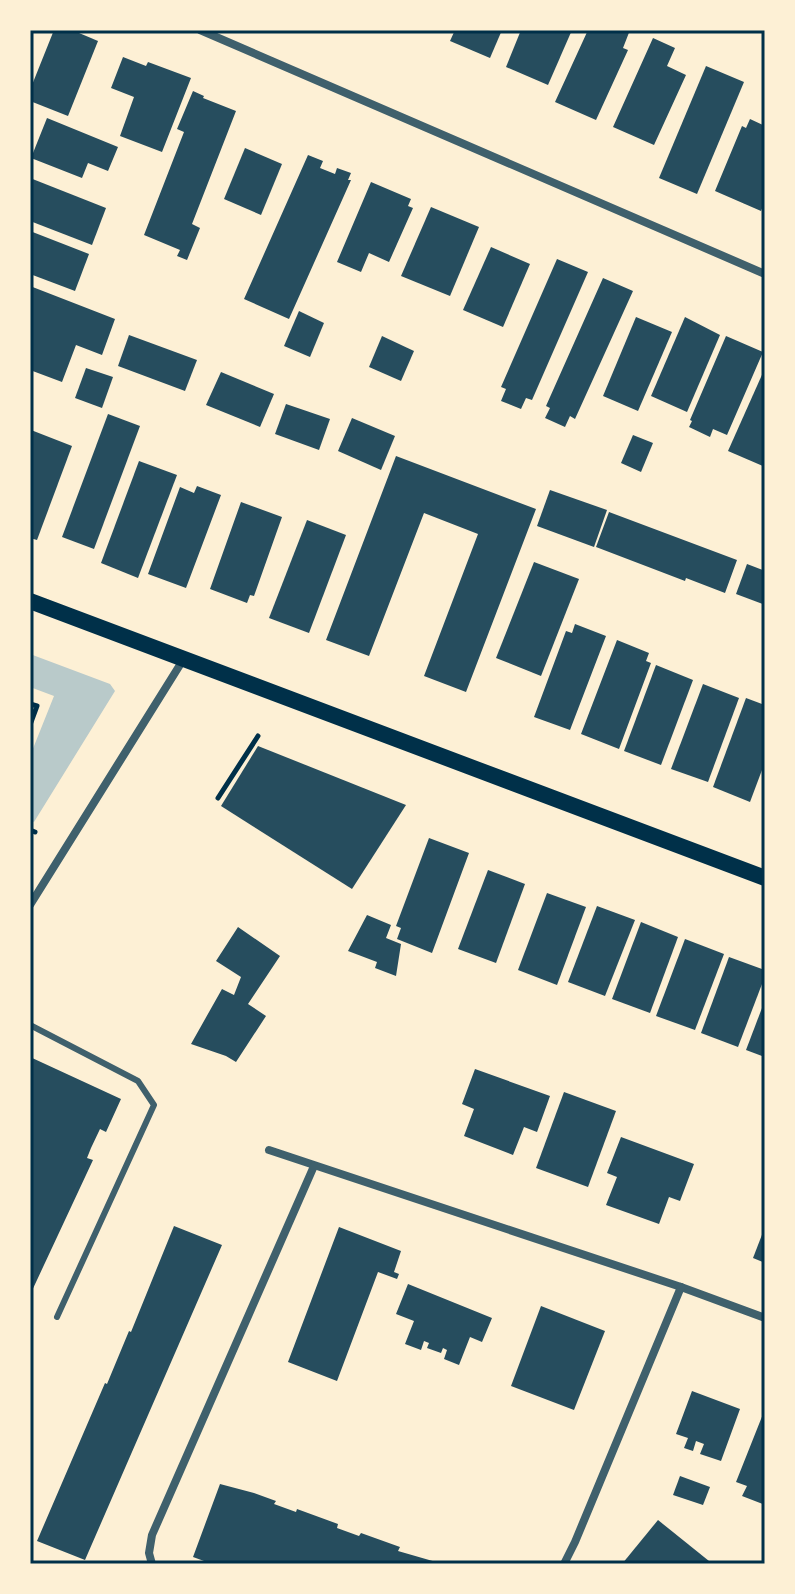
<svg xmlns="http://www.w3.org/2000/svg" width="795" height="1594" font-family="Manrope,sans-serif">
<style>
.green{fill:#b9caca}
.building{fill:#264d5e}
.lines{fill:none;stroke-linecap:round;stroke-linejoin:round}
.path{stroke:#003049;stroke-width:5}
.service{stroke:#3f606c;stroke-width:6}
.minor{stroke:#3f606c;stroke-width:8}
.secondary{stroke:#003049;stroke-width:16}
.neatline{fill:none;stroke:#003049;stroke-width:3}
</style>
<rect width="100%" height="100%" fill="#fdf0d5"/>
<polygon class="green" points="30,654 110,684 115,691 34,822 30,820 30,756 54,696 30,687"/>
<g class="building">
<polygon points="54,30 72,30 98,41 68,116 30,101 30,90"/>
<polygon points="455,30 502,30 490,58 450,41"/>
<polygon points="521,30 572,30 548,85 506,67"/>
<polygon points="588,30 630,30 623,48 628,50 596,120 555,102"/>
<polygon points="653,38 675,48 667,66 686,75 654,145 613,127"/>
<polygon points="123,57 146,66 148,62 191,78 162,152 120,136 134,97 111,88"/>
<polygon points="706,66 744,82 697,194 659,178"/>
<polygon points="193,91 204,96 203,98 236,111 192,224 200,228 187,260 177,256 180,250 144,235 184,132 177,129"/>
<polygon points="47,118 118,147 108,171 88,163 82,178 31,158"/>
<polygon points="750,119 765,126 765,201 761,211 715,191 742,126 746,128"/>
<polygon points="245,148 282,164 261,215 224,199"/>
<polygon points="308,155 323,161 320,168 335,174 337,168 351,173 348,180 351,180 289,319 244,299"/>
<polygon points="30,178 106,208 92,245 30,221"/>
<polygon points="371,182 411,199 408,206 413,208 389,262 369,253 361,272 337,262"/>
<polygon points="431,207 479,227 450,296 401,276"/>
<polygon points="30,231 89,254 75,291 30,274"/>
<polygon points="491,247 530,264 503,327 463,310"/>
<polygon points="557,259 588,272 532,400 526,398 521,409 501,401 506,389 501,387"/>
<polygon points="603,278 633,291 575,419 570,416 565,427 545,418 550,408 546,406"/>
<polygon points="30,286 115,319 102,355 76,345 62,382 30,370"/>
<polygon points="299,311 324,323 310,357 284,346"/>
<polygon points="636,317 672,332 638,411 603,396"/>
<polygon points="685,317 720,335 687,412 651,396"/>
<polygon points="129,335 197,360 185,391 118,366"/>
<polygon points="382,336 414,351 401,381 369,367"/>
<polygon points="726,336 763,352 727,435 713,429 710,437 689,427 692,421 690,420"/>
<polygon points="86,368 113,377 102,408 75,398"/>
<polygon points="765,368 765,467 728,451"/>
<polygon points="221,372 274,394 260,427 206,405"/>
<polygon points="286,404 330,419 319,450 275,434"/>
<polygon points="108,414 140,426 94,549 62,537"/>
<polygon points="352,418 395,436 381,470 338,451"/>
<polygon points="31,430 72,446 37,540 30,538"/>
<polygon points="633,435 653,443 641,472 621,463"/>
<polygon points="396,456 536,509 466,692 424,676 478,534 424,513 369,656 326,640"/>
<polygon points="139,461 177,475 138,578 101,563"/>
<polygon points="197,486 221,495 186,588 148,574 180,487 194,493"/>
<polygon points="550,490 607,510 594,547 537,526"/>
<polygon points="241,502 282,517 254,596 250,595 247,603 210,589"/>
<polygon points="609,512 737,560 725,593 686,578 685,581 596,547"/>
<polygon points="307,520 346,535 309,633 269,618"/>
<polygon points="534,562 579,579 541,676 496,658"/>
<polygon points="747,564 765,571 765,605 736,594"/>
<polygon points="575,624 606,636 570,730 534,717 566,631 572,633"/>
<polygon points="617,640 649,653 646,661 651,663 619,749 581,734"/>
<polygon points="656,665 693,680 661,765 624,751"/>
<polygon points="703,684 739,698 708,782 671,769"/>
<polygon points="746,698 765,705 765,762 750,802 713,787"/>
<polygon points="258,746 406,805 352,889 221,806"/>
<polygon points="429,838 469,853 432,953 397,939 401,928 396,926"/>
<polygon points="488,870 525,884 496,963 458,949"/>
<polygon points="547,893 586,907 557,985 518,970"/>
<polygon points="597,906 635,920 605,996 568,982"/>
<polygon points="367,915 391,925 386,938 401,944 396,976 375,968 377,962 348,951"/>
<polygon points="641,922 678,937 650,1013 612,999"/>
<polygon points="238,927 280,956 248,1004 266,1016 236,1062 226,1056 191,1044 222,989 234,995 241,977 216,961"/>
<polygon points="685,939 724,954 695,1030 656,1016"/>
<polygon points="729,957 765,970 765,976 738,1047 701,1033"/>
<polygon points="765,1000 765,1057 746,1050"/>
<polygon points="30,1057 121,1099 106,1132 100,1129 91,1148 87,1158 93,1160 30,1295"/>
<polygon points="475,1069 550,1096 537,1132 524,1127 513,1155 464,1136 474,1109 462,1104"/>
<polygon points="564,1092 616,1111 588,1187 536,1168"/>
<polygon points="621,1137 694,1164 680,1201 669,1197 659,1224 606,1205 617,1177 607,1173"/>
<polygon points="174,1226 222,1245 85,1560 37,1541 105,1383 107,1384 129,1331 131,1332"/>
<polygon points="339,1227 401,1251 394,1272 399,1274 397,1279 378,1272 337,1381 288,1362"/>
<polygon points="765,1227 765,1263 753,1258"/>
<polygon points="408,1284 492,1318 482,1342 470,1337 459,1365 444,1359 447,1350 443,1348 441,1353 427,1348 429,1343 424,1341 421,1350 405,1344 414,1321 396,1314"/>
<polygon points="541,1306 605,1331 574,1410 511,1386"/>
<polygon points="692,1391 740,1409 721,1461 700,1454 704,1444 696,1441 693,1451 684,1448 688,1438 676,1434"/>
<polygon points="765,1409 765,1505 742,1496 747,1486 736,1482"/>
<polygon points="680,1476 710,1487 703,1505 673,1495"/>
<polygon points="220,1484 254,1493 276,1501 274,1504 296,1512 297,1509 338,1524 337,1528 359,1536 361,1533 400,1547 398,1551 443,1564 203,1564 204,1561 193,1557"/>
<polygon points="658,1520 709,1561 707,1564 622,1564"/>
</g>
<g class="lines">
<g class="path">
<polyline points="30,704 37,706 30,725"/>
<polyline points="218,798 258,736"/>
<polyline points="30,830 35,832"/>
</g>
<polyline class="service" points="30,1025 138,1081 154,1105 57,1317"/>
<g class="minor">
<polyline points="200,30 765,274"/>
<polyline points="30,905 183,660"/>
<polyline points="269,1150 681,1287 765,1318"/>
<polyline points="152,1564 149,1553 152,1535 314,1166"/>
<polyline points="564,1564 575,1542 681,1287"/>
</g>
<polyline class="secondary" points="30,601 765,878"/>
</g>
<rect width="795" height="1594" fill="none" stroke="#fdf0d5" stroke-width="64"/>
<rect x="32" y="32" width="731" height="1530" class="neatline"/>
</svg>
